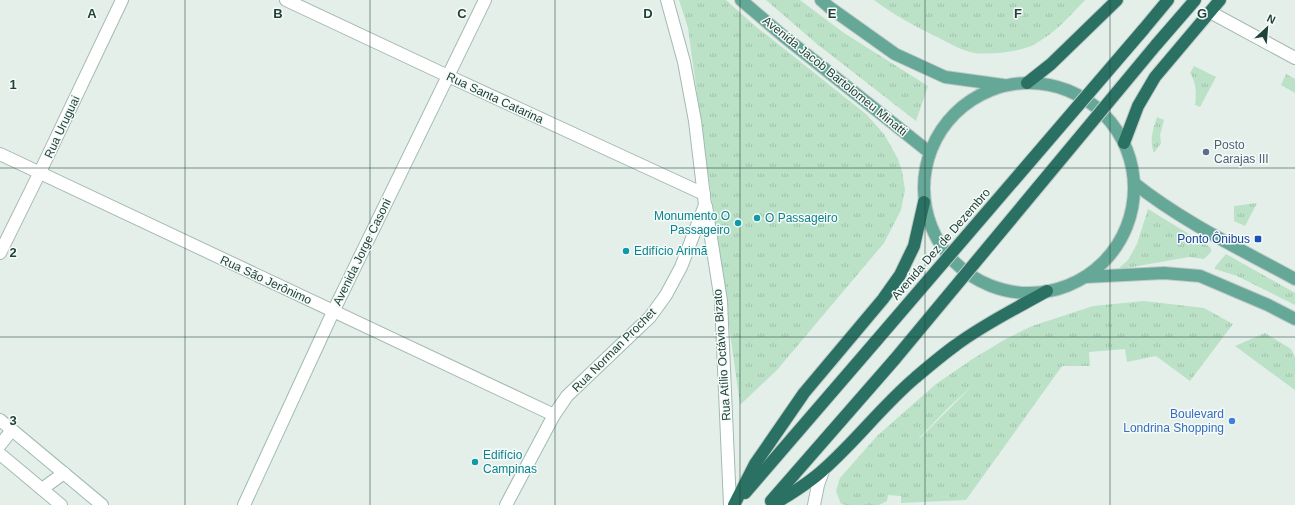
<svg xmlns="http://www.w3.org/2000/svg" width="1295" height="505" font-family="Helvetica,sans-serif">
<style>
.grass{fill:url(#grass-tufts);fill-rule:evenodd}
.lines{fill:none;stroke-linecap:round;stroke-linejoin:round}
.street-casing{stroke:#a6b8b2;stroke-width:14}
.secondary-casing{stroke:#a1bbb2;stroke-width:14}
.primary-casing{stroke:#c1cac8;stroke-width:14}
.highway-casing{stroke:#c1cac8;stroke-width:14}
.street{stroke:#fff;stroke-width:12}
.secondary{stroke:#fff;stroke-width:12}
.primary{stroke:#65a897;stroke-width:12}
.highway{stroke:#2a7163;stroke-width:12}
.highway-bridge-casing{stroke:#c1cac8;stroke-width:14;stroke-linecap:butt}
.highway-bridge{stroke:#2a7163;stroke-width:12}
.grid{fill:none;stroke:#21423a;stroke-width:1;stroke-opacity:0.55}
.service-dot{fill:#5c6f8a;stroke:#f5fbf8;stroke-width:1.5}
.culture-dot{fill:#0f9aa8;stroke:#f5fbf8;stroke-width:1.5}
.transit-dot{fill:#1a4fb4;stroke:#f5fbf8;stroke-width:1.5}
.shop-dot{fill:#3f7fe0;stroke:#f5fbf8;stroke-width:1.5}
.labels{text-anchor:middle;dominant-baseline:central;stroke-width:3;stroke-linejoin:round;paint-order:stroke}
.street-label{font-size:12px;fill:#21423a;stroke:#f5fbf8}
.service-label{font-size:12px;fill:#4e5e75;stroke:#f5fbf8;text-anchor:start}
.culture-label{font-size:12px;fill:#0d838f;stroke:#f5fbf8;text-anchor:start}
.transit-label{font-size:12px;fill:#164399;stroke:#f5fbf8;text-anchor:end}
.shop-label{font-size:12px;fill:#366cbe;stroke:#f5fbf8;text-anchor:end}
.grid-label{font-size:13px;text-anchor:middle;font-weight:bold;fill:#21423a;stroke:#f5fbf8;stroke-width:3;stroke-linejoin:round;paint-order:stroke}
</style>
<defs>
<pattern id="grass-tufts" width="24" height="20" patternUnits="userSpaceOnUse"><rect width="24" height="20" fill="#bbe1c6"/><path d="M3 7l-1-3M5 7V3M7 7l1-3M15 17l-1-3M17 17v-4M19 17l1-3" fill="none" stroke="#a0c2ab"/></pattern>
</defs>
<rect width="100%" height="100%" fill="#e4efea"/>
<g class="grass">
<polygon points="679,0 726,0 754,25 866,114 884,134 898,159 902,171 905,190 901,210 884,243 777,370 740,405 688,28"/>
<polygon points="766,0 800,0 844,33 928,86 916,121 817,44"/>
<path d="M874,0H1085C1070,16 1055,33 1035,44C1022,52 984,56 970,52C959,49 949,43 939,38C916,27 894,15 874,0Z"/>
<path d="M1194,66L1216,77L1200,107L1195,105C1197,94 1196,82 1190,73Z"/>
<polygon points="1286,74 1295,79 1295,93 1281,85"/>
<path d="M1157,117L1164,120L1160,135L1161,143L1154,153C1149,141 1153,129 1157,117Z"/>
<polygon points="1257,203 1245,226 1234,221 1234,206"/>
<polygon points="1148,209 1207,245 1211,248 1211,252 1204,259 1189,257 1121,269 1120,267 1128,260 1137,244"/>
<polygon points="1226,254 1295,293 1295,305 1237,276 1215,269 1215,267"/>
<path d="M1144,301L1204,308L1233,324L1190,381L1156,356L1127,362L1125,349L1089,352L1090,366H1062L966,500L901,503V496L888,495L887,501L879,505H846L841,504L836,491L840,478L877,436L936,384L971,360L1004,340L1032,326L1093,306ZM975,383L920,438H919L948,408Z"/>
<polygon points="1265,333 1291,349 1295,357 1295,390 1235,346"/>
</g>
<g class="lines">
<defs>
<g id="street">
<polyline points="286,0 448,76 704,194"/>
<polyline points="1210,12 1295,58"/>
<polyline points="0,154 554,415"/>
<polyline points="0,253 40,172 122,0"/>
</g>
<g id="secondary">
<polyline points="706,206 721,301 730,505"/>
<polyline points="0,420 102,505"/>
<polyline points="0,445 12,430"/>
<polyline points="0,454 61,505"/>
<polyline points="42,489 64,473"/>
<polyline points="244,505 333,312 485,0"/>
<polyline points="506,505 554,415 567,396 650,317 666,295 681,267 705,205 695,121 684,62 667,0"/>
<polyline points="814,505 818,485 823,471"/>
</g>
<g id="primary">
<polyline points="741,0 782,35 929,152"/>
<polyline points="821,0 829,7 895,54 945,77 1003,85"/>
<circle cx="1029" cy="188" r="105"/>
<path d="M1134,183C1183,222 1240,249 1295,279"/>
<polyline points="1085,277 1164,273 1200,276 1268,305 1295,319"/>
</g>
<g id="highway">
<polyline points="1143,30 1168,0"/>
<polyline points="1156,45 1195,0"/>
<polyline points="1027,83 1051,64 1117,0"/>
<polyline points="1124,143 1138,106 1155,77 1220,0"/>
<polyline points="745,493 876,341"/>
<polyline points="771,501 895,359"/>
<polyline points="734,505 755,464 804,393 883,299 900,275 914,246 924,202"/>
<path d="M773,505C790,494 808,484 823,470C856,441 882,406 915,378C928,367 942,355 956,345C984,324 1017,308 1047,291"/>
</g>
</defs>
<use href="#street" class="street-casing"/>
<use href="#secondary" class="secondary-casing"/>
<use href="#primary" class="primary-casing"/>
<use href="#highway" class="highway-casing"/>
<use href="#street" class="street"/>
<use href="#secondary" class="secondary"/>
<use href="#primary" class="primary"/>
<use href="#highway" class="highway"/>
<defs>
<g id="highway-bridge">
<polyline points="876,341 1143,30"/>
<polyline points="895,359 1156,45"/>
</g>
</defs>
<use href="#highway-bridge" class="highway-bridge-casing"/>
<use href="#highway-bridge" class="highway-bridge"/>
</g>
<path class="grid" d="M185,0V505M370,0V505M555,0V505M740,0V505M925,0V505M1110,0V505M0,168H1295M0,337H1295"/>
<circle class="service-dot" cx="1206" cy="152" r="4"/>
<g class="culture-dot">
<circle cx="757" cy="218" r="4"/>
<circle cx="738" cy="223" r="4"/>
<circle cx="626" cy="251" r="4"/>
<circle cx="475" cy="462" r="4"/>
</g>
<rect class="transit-dot" x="1254" y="235" width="8" height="8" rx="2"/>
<circle class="shop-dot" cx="1232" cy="421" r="4"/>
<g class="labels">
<g class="street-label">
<text transform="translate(835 76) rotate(39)">Avenida Jacob Bartolomeu Minatti</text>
<text transform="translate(495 98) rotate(25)">Rua Santa Catarina</text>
<text transform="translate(62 127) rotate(-65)">Rua Uruguai</text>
<text transform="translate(941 244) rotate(-49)">Avenida Dez de Dezembro</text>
<text transform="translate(362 252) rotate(-64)">Avenida Jorge Casoni</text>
<text transform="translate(266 280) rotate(25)">Rua São Jerônimo</text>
<text transform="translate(614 350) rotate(-45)">Rua Norman Prochet</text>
<text transform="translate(722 355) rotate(-94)">Rua Atílio Octávio Bizato</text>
</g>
<g class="service-label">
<text x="1214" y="145">Posto<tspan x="1214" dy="14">Carajas III</tspan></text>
</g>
<g class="culture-label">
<text x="730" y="216" text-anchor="end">Monumento O<tspan x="730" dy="14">Passageiro</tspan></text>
<text x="765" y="218">O Passageiro</text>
<text x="634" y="251">Edifício Arimã</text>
<text x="483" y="455">Edifício<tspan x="483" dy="14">Campinas</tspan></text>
</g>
<g class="transit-label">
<text x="1250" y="239">Ponto Ônibus</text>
</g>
<g class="shop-label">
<text x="1224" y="414">Boulevard<tspan x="1224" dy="14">Londrina Shopping</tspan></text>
</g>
</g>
<g class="grid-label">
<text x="92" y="18">A</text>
<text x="278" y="18">B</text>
<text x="462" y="18">C</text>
<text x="648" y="18">D</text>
<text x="832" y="18">E</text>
<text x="1018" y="18">F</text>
<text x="1202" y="18">G</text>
<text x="13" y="89">1</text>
<text x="13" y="257">2</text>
<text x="13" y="425">3</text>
</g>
<g transform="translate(1267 28) rotate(26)" stroke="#f5fbf8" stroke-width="3" paint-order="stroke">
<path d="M0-3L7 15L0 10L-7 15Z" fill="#21423a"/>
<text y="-6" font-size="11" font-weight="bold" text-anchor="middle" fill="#21423a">N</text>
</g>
</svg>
